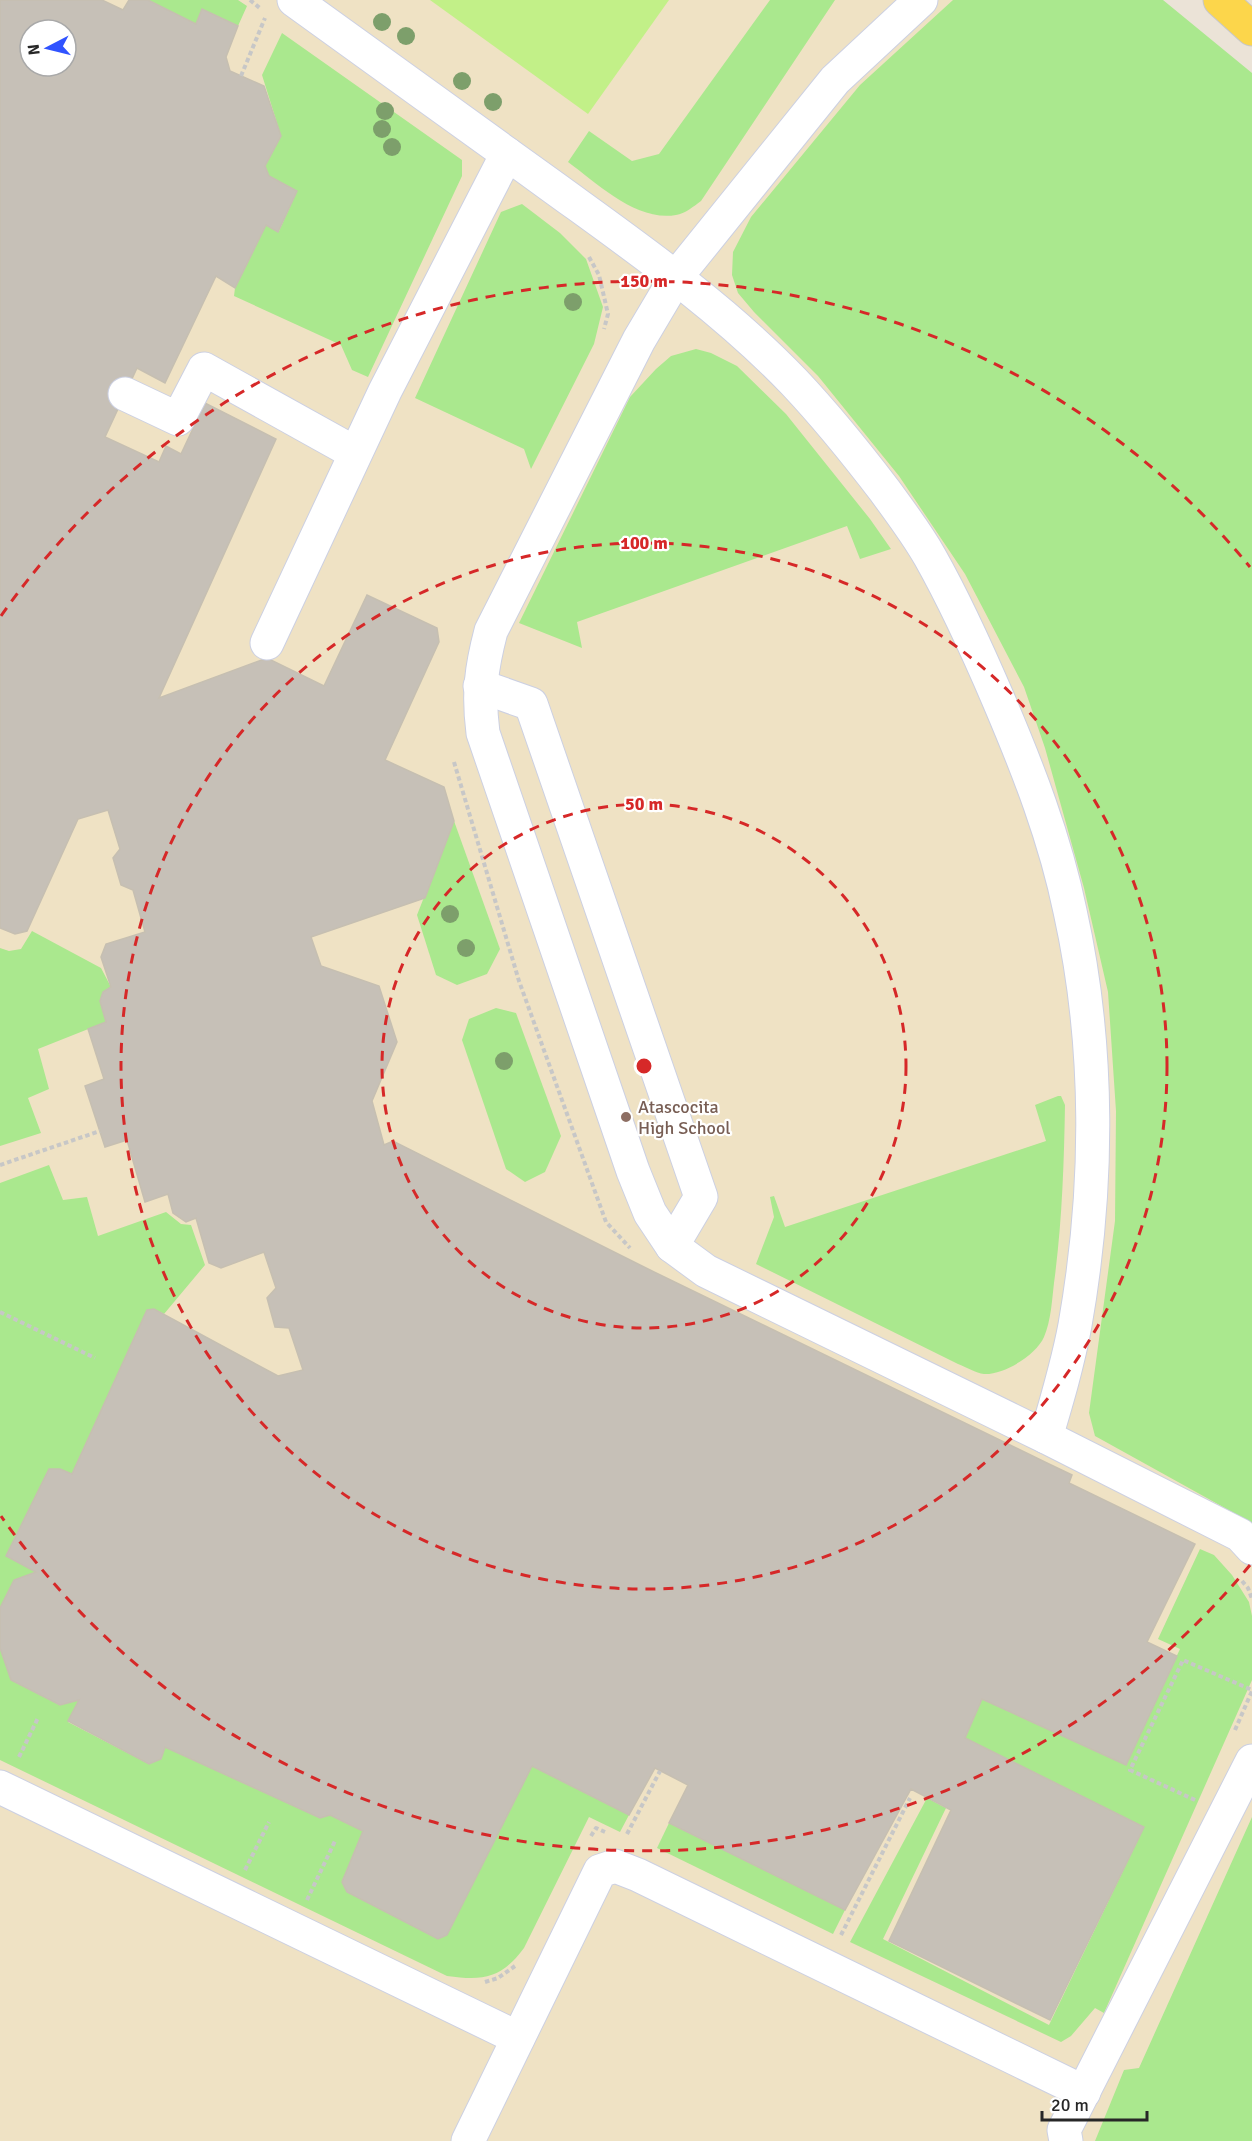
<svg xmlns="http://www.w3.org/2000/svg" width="1252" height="2141" font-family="Signika,sans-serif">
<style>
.education{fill:#efe2c4;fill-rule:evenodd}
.green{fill:#aae88e}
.pitch{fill:#c2f088}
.building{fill:#c6c0b7;stroke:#c6bfb1;stroke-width:1.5;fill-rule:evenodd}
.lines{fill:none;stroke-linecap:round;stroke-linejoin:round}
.minor-casing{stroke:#ccd0e2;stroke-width:35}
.major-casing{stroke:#c7c7c7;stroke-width:35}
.path{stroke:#c7c7c7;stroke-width:4;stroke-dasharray:4.5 3;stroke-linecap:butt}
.minor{stroke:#fff;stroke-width:33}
.major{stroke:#fcd64b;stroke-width:33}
.tree{fill:#7d9f6b}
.ring{fill:none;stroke:#d62828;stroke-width:3;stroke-dasharray:10 8}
.education-dot{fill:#8d6e63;stroke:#fff;stroke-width:2}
.labels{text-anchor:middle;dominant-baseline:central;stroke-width:4.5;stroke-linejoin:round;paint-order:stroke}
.education-label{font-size:18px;fill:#785e54;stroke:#fff;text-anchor:start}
.centre{fill:#d62828;stroke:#fff;stroke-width:3}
.ring-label{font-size:18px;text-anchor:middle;font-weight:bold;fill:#d62828;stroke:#fff;stroke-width:4.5;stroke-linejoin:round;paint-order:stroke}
</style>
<rect width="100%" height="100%" fill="#ebe3d7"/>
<path class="education" d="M0,0H1156L1252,94V2141H0ZM30,30H66V66H30Z"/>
<g class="green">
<polygon points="148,0 238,0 247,6 238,26 202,10 196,24"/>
<path d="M770,0H835L701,201C694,206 685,214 676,215C637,222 598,184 568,162L589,131L632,161L659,154Z"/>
<polygon points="953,0 1163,0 1252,73 1252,1523 1095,1436 1089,1413 1115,1221 1116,1111 1108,992 1084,888 1045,748 1024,687 965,574 899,476 818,376 754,312 738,293 732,275 733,252 751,217 860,85"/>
<polygon points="282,33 462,160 462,176 368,377 352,370 341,345 234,296 235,288 266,225 279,231 297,191 269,176 265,166 281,136 262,75"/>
<polygon points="522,204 560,233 586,259 603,307 594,344 531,469 524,449 415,398 501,212"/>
<polygon points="696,349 711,353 737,366 786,414 870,519 891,549 860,559 847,526 577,622 582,648 519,623 630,397 656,369 671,356"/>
<polygon points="454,821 500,949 487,974 457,985 436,975 417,915"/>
<polygon points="32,931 101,968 111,987 103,992 100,1001 106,1022 38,1049 49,1089 28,1098 41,1133 0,1146 0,948 9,951 21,949"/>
<polygon points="496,1008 516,1013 561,1136 545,1172 525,1182 506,1169 462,1040 469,1019"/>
<path d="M1058,1096H1061L1065,1105C1064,1165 1062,1224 1054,1283C1052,1300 1051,1321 1044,1337C1036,1355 1004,1375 984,1374C976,1373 966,1367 958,1364L756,1264L774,1217L770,1197L774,1196L785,1227L1046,1141L1035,1105Z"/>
<polygon points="49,1165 63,1200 87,1197 98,1236 166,1212 181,1224 191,1225 205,1265 164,1314 154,1309 147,1310 72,1474 49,1469 7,1556 36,1572 14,1580 0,1608 0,1183"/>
<polygon points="1200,1549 1214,1555 1232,1575 1249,1602 1252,1616 1252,1680 1104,2013 1095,2008 1071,2036 1061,2042 850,1942 927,1798 946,1808 883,1939 1049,2025 1144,1827 965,1738 982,1699 1126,1764 1180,1649 1158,1639"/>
<path d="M0,1648L11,1680L60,1705L79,1700L68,1722L149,1764L161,1759L165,1747L320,1818L330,1815L363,1831L438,1938L447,1935L532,1766L629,1815L620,1832L589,1817L524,1948C501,1979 483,1981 447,1976L0,1760Z"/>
<polygon points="1252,1817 1252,2141 1095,2141 1124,2070 1139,2068"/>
<polygon points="669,1823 845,1910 833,1934 657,1848"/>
</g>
<polygon class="pitch" points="430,0 669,0 588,114"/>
<path class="building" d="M0,0H102L123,10L129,0H148L196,24L202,9L238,26L226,57L230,71L264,86L281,136L265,166L269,176L297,191L278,232L266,225L235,288L216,276L165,383L137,368L105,437L159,462L166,446L181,454L205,403L276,439L159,698L267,658L324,686L367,595L437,628L439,642L385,760L444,787L454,821L425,898L311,937L321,966L379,986L397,1042L372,1101L384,1145L393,1141L648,1269L1049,1464L1072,1475L1069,1483L1195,1544L1147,1642L1177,1656L1126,1765L982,1699L965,1738L1144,1827L1050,2020L889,1941L951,1810L911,1789L845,1910L669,1823L688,1785L655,1768L629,1815L532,1766L447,1935L438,1939L347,1892L342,1882L363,1831L330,1815L320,1818L165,1747L161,1759L149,1764L68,1721L79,1700L60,1705L11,1680L0,1648V1608L14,1580L36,1572L6,1556L49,1469H60L72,1474L147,1310L154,1309L278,1376L303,1370L289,1328L275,1327L267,1298L276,1288L264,1252L221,1268L209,1263L196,1218L186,1222L173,1213L168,1194L145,1202L127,1140L105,1147L85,1086L104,1079L88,1029L106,1022L100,1001L103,992L111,987L101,957L106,944L145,932L133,890L121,885L113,858L120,849L108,810L78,819L27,931L15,934L0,928ZM30,30H66V66H30Z"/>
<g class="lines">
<defs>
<g id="minor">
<path d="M294,0C380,62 467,125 553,187C637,248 722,307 794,382C827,417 856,453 885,491C901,513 917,534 930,557C956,603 978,652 999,701C1028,769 1055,838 1070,911C1100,1046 1099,1189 1075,1325C1068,1363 1057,1400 1046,1437"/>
<path d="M921,0L835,80L677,276L639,340L491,631C481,669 478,694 483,733L633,1171L650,1213L672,1246L706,1271L1046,1437L1240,1535L1252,1548"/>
<polyline points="125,394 178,419 204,369 355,453"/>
<polyline points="267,643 385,391 507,154"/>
<polyline points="480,686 531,704 701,1197 672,1246"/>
<polyline points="0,1787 518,2038"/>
<polyline points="468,2141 600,1871 615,1866 638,1875 1084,2092"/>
<polyline points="1066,2141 1064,2130 1252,1761"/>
</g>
<polyline id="major" points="1220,0 1252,29"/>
</defs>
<use href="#minor" class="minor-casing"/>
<use href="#major" class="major-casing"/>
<g class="path">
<polyline points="250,0 261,9"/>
<polyline points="241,76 265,18"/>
<polyline points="589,257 599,275 608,314 604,329"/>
<polyline points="454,762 519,981 606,1222 630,1248"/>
<polyline points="0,1165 100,1131"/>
<polyline points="0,1312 95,1358"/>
<polyline points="1242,1581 1248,1588 1252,1599"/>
<polyline points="1235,1730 1252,1691"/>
<polyline points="19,1757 38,1718"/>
<polyline points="1195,1800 1130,1770 1183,1660 1252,1690"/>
<polyline points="627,1834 660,1771"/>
<polyline points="591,1836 596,1828 605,1832"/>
<polyline points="245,1870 269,1822"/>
<polyline points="307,1900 335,1841"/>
<polyline points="841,1935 910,1798"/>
<polyline points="485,1982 498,1978 515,1966"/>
</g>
<use href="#minor" class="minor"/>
<use href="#major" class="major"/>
</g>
<g class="tree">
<circle cx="382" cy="22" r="9"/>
<circle cx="406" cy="36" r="9"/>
<circle cx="462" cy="81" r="9"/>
<circle cx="493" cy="102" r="9"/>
<circle cx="385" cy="111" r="9"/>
<circle cx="382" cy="129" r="9"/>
<circle cx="392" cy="147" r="9"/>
<circle cx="573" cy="302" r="9"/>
<circle cx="450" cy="914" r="9"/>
<circle cx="466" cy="948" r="9"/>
<circle cx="504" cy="1061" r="9"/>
</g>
<g class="ring">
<circle cx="644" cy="1066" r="262"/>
<circle cx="644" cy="1066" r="523"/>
<path d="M1250 1565A785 785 0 0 1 1 1516M1 616A785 785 0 0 1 1250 567"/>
</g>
<circle class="education-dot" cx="626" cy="1117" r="6"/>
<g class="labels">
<g class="education-label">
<text x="638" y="1107">Atascocita<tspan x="638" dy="21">High School</tspan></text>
</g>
</g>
<circle cx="644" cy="1066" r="9" class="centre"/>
<g class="ring-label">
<text x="644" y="287">150 m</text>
<text x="644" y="549">100 m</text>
<text x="644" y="810">50 m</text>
</g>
<g transform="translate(48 48) rotate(263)"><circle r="28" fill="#ffffff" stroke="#a9a9a9" stroke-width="1.5"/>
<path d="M0-4.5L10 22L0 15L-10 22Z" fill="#3053ff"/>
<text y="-9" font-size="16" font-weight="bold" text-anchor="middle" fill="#272727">N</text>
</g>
<path d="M1042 2111v9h105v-9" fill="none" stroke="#272727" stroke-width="3"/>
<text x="1051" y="2111" font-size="18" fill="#272727" stroke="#ffffff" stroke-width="4.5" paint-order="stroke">20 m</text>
</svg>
